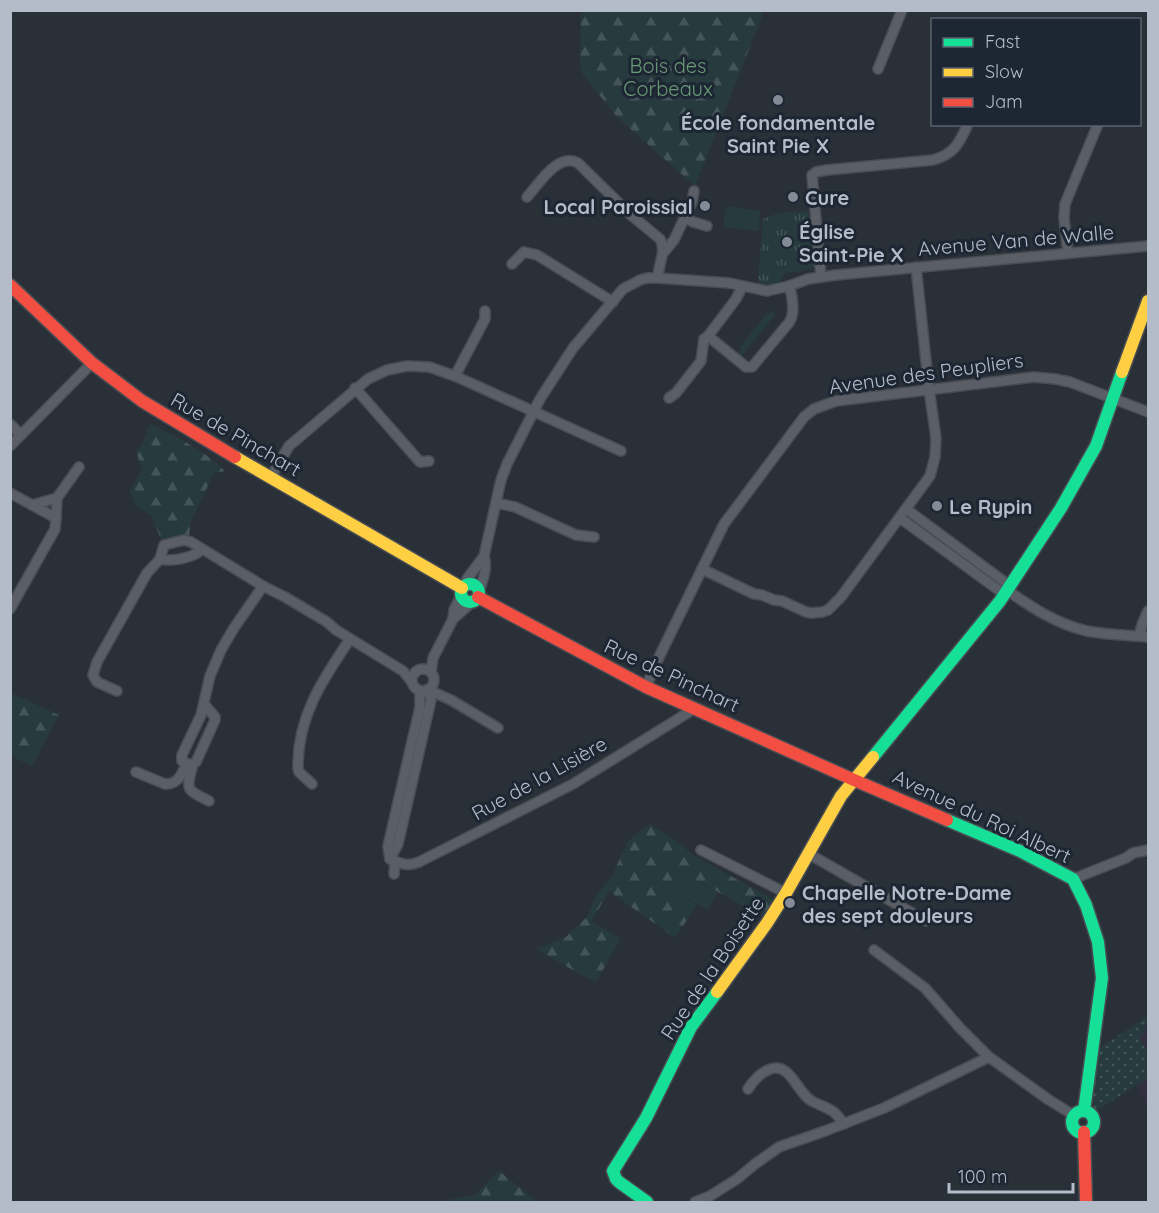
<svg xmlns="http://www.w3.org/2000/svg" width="1159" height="1213" font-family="Quicksand,sans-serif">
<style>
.medical{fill:#31303e}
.grass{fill:url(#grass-dots)}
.forest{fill:url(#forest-firs)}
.park{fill:url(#park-tufts)}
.garden{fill:#273a3e}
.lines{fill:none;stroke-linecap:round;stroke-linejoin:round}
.street-casing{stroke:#484c53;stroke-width:12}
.fast-casing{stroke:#484c53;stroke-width:15}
.slow-casing{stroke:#484c53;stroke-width:15}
.jam-casing{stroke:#484c53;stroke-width:15}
.street{stroke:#5a5e66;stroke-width:9}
.fast{stroke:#16e098;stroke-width:12}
.slow{stroke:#ffcf43;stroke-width:12}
.jam{stroke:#f24e42;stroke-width:12}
.poi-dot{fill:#848b96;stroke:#1d2633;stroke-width:2}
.labels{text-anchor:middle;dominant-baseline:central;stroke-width:6;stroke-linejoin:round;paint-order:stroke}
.park-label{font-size:20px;fill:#6b9a76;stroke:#1d2633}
.poi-label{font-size:20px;font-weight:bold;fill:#b4bcc9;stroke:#1d2633;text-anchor:start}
.street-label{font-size:20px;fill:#b4bcc9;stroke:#1d2633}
</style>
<defs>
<pattern id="grass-dots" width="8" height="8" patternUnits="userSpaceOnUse" patternTransform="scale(1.5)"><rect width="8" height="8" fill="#273a3e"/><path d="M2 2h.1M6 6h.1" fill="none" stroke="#445559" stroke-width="1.8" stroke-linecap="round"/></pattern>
<pattern id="forest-firs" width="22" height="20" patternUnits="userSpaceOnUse" patternTransform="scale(1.5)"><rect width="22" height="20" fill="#273a3e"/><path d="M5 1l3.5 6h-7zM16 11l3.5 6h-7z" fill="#445559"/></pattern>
<pattern id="park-tufts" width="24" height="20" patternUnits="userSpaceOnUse" patternTransform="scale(1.5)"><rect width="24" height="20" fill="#273a3e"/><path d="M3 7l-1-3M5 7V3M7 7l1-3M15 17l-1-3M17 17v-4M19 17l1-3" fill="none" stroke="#445559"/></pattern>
</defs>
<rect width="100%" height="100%" fill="#2a3038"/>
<polygon class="medical" points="1148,1017 1148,1170 1146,1103 1111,1040"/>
<polygon class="grass" points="1147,1017 1148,1017 1148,1024 1142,1028 1145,1032 1139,1037 1148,1053 1148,1078 1101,1108 1097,1110 1094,1109 1092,1095 1099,1048"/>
<g class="forest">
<polygon points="581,11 764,11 695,186 616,116 582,73 580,64"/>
<path d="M150,424C177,437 204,450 225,471L214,473L191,521L189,536L161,540L152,516L136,506L130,492L142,469L136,451L142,445Z"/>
<polygon points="11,693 59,715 32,766 11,756"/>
<polygon points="650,824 674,839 693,855 774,900 764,917 679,871 669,889 697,905 675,938 609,891 591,922 621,938 596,982 578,973 536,949 566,937 587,917 597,894 611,878 628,841"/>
<polygon points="499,1171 538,1202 440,1202 476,1194"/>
</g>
<path class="park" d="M808,211L814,266C807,272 795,272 785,273C781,283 773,288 761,286L758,279L763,219L779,213Z"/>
<g class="garden">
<polygon points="726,206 760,211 759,231 723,227"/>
<polygon points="771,311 776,314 742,356 738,352 741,349 740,347 767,313 769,314"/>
<polygon points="679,871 718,892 708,910 669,889"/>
</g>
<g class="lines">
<defs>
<g id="street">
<polyline points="878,69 902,10"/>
<path d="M527,197C539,184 558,152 578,163L631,215L660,239C667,251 658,264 658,278"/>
<polyline points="684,216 693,222 707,226"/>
<polyline points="664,252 674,240 692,202 694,191"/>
<polyline points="1068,253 1064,218 1065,204 1098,124"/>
<polyline points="512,264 524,252 537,255 613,302"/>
<path d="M821,277L812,175L816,172L827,170L933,160C954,154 959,144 968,124"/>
<path d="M708,336L746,367H752L787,325C796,317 793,297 789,286"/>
<polyline points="455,376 485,319 485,311"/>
<polyline points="355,388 420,462 429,461"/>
<polyline points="669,398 676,393 701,361 704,339 708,336 736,299 742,287"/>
<polyline points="10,424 21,435"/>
<polyline points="10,446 92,363"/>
<polyline points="271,477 289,446 368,379 387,370 407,366 429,367 455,376 621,451"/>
<polyline points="10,493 56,518 55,529 10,609"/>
<polyline points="496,503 515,507 576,535 594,537"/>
<polyline points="32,505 57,498"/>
<polyline points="906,509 1010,586"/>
<polyline points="56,518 57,498 79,467"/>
<polyline points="900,518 1004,594"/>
<path d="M160,559C171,562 194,558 202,549"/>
<polyline points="702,569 754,594 762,595 774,600 782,601 806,612 812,613 822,612 828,610 841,597 930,476 935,457 936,438 929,389 916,267"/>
<polyline points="466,584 467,579 484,556 501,480 507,464 540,399 573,348 623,289 640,280 647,278 658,278 729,283 767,291 789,286 808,279 836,275 1148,246"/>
<path d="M1007,590C1032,608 1057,624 1087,631C1107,635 1128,635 1148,637"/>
<path d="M479,591C483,580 488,567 484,556"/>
<polyline points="453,619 454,610 461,596"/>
<polyline points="1139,636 1143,622 1148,611"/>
<circle cx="423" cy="680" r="11"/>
<polyline points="431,672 433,658 453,619 472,602"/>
<polyline points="646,687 660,655 724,524 804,417 814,409 836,401 1034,377 1055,379 1070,382 1148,412"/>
<polyline points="430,688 433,692 451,700 498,728"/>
<polyline points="117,691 97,682 93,675 97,662 147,573 160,559 164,545 184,540 191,542 263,586 285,597 327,622 336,630 403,671 412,682"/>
<path d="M204,704L215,717V720L196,762C191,766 187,764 182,761V755L201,715L210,676L221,650L234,628L263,586"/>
<path d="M193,764C186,790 185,789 209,801"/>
<path d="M136,772L165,784C178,785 182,773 187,764"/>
<path d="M312,784L299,772L298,768C297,717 323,679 350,639"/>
<polyline points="701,850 786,893"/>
<polyline points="809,854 926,921"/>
<path d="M390,859C402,864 408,867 419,862L573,784L694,709"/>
<polyline points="390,859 398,844 431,700 428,689"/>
<polyline points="390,859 388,846 420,707 420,691"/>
<polyline points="394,874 395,861"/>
<polyline points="1073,879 1126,858 1133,853 1148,850"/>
<polyline points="874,950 925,988 960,1028 989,1057 1049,1100 1075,1116"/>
<path d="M748,1089C753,1081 759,1074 768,1070C789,1060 796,1090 810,1100C818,1105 828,1107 835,1113C838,1116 841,1120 844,1124"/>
<polyline points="695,1202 710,1196 737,1179 755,1164 779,1147 825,1131 884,1108 989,1057"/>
</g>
<g id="fast">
<circle cx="470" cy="593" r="9"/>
<polyline points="873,757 1000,601 1061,508 1096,446 1122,372"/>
<polyline points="947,820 1020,851 1073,879 1086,905 1098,942 1102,978 1084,1111"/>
<circle cx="1083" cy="1122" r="11"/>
<polyline points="647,1202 619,1182 616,1179 613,1171 646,1118 691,1027 717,992"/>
</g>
<g id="slow">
<polyline points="1122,372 1148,301"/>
<polyline points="235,457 462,588"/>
<polyline points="717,992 767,923 786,893 841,796 873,757"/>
</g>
<g id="jam">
<polyline points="10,285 92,363 142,401 235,457"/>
<polyline points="478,597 646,687 854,780 947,820"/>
<polyline points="1084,1132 1086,1202"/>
</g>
</defs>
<use href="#street" class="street-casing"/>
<use href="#fast" class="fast-casing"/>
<use href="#slow" class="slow-casing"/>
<use href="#jam" class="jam-casing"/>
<use href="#street" class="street"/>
<use href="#fast" class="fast"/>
<use href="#slow" class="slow"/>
<use href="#jam" class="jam"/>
</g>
<g class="poi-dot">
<circle cx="778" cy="100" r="6"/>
<circle cx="793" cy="197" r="6"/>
<circle cx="705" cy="206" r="6"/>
<circle cx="787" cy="242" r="6"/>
<circle cx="937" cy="506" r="6"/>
<circle cx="790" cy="903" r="6"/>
</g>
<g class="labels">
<g class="park-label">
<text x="668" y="65">Bois des<tspan x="668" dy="23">Corbeaux</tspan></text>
</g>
<g class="poi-label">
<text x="778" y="122" text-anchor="middle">École fondamentale<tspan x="778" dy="23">Saint Pie X</tspan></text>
<text x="805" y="197">Cure</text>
<text x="693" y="206" text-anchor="end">Local Paroissial</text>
<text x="799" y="231">Église<tspan x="799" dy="23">Saint-Pie X</tspan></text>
<text x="949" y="506">Le Rypin</text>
<text x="802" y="892">Chapelle Notre-Dame<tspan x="802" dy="23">des sept douleurs</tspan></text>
</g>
<g class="street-label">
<text transform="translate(1016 240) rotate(-5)">Avenue Van de Walle</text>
<text transform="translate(926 373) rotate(-8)">Avenue des Peupliers</text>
<text transform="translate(236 434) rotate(30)">Rue de Pinchart</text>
<text transform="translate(672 675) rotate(25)">Rue de Pinchart</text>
<text transform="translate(539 778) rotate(-29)">Rue de la Lisière</text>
<text transform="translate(982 816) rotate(25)">Avenue du Roi Albert</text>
<text transform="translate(712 968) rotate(-56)">Rue de la Boisette</text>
</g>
</g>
<rect width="1159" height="1213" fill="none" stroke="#b4bcc9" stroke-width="24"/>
<rect x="931" y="18" width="210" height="108" fill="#1d2633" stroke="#59626f" stroke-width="1.5"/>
<rect x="943" y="38" width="30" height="9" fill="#16e098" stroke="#59626f" stroke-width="1.5"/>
<text x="985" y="48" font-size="18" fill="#b4bcc9">Fast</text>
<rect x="943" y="68" width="30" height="9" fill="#ffcf43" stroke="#59626f" stroke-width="1.5"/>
<text x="985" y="78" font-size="18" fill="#b4bcc9">Slow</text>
<rect x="943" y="98" width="30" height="9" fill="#f24e42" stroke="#59626f" stroke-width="1.5"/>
<text x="985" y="108" font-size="18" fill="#b4bcc9">Jam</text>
<path d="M949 1183v9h124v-9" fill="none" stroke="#b4bcc9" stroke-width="3"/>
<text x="958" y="1183" font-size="18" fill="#b4bcc9" stroke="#1d2633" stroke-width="4.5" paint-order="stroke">100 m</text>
</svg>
